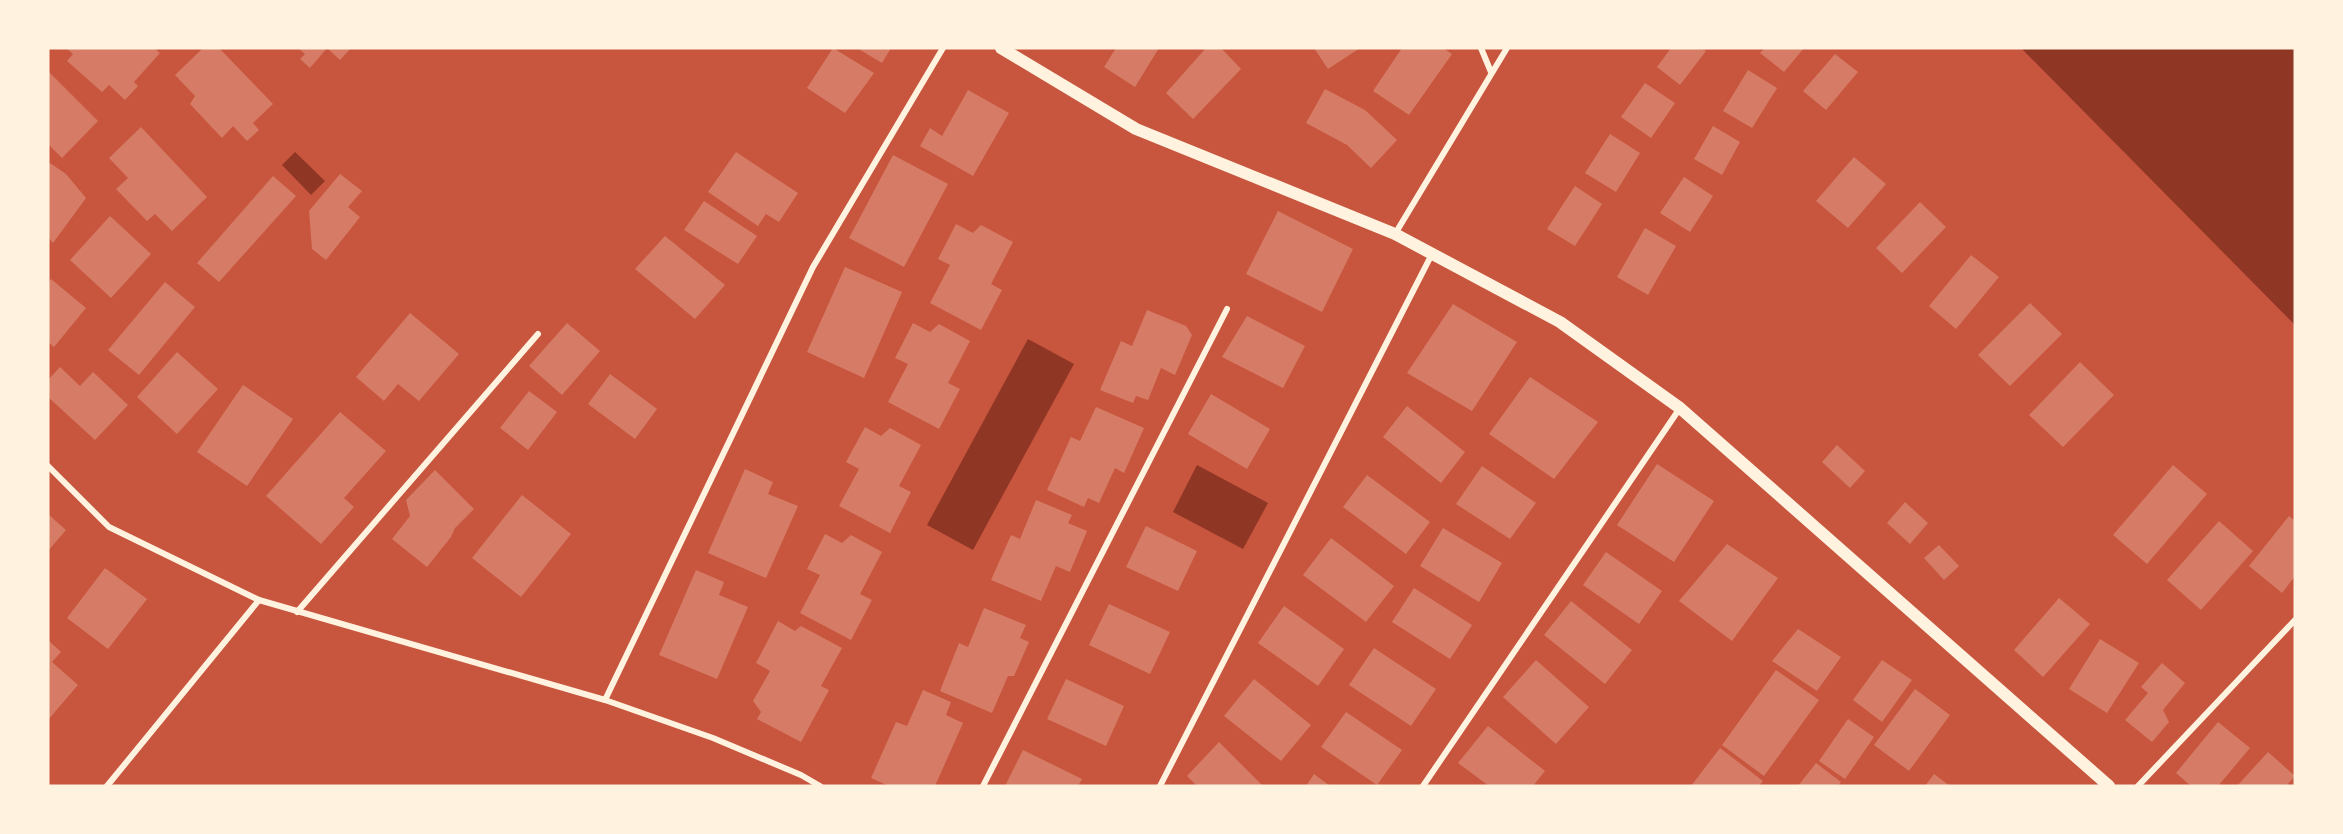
<svg xmlns="http://www.w3.org/2000/svg" width="2343" height="834" font-family="'Times New Roman',serif">
<style>
.water{fill:#8f3625}
.building{fill:#d67c66}
.lines{fill:none;stroke-linecap:round;stroke-linejoin:round}
.minor{stroke:#fff3e0;stroke-width:6}
.secondary{stroke:#fff3e0;stroke-width:12}
</style>
<rect width="100%" height="100%" fill="#c8553d"/>
<g class="water">
<polygon points="2021,48 2295,48 2295,325"/>
<polygon points="295,152 325,181 311,195 282,165"/>
<polygon points="1028,339 1074,364 973,550 927,525"/>
<polygon points="1197,465 1268,503 1243,549 1173,512"/>
</g>
<g class="building">
<polygon points="66,48 154,48 160,53 134,82 138,86 125,100 109,85 102,92 67,61 73,54"/>
<polygon points="203,48 219,48 273,104 253,123 259,130 247,141 233,126 222,138 190,104 195,96 175,75"/>
<polygon points="298,48 327,48 310,68 300,59 305,54"/>
<polygon points="327,48 351,48 340,60"/>
<polygon points="833,48 874,73 845,113 807,88"/>
<polygon points="857,48 891,48 882,63"/>
<polygon points="1116,48 1159,48 1135,87 1104,67"/>
<polygon points="1206,48 1221,48 1241,69 1193,119 1166,93"/>
<polygon points="1314,48 1360,48 1328,69"/>
<polygon points="1402,48 1443,48 1452,54 1409,115 1373,91"/>
<polygon points="1671,48 1701,48 1706,51 1680,85 1657,67"/>
<polygon points="1765,48 1804,48 1784,72 1760,53"/>
<polygon points="1835,54 1858,72 1826,110 1803,91"/>
<polygon points="1748,70 1777,88 1752,128 1723,111"/>
<polygon points="48,71 98,121 62,158 48,144"/>
<polygon points="1645,83 1675,103 1651,138 1621,117"/>
<polygon points="1325,89 1365,110 1397,140 1371,168 1347,145 1306,123"/>
<polygon points="968,90 1009,113 973,176 920,146 930,128 942,136"/>
<polygon points="1713,126 1740,142 1722,175 1694,159"/>
<polygon points="141,127 207,197 172,231 155,214 147,221 116,189 128,178 109,158"/>
<polygon points="1610,134 1640,153 1616,192 1585,173"/>
<polygon points="736,152 798,193 779,222 766,214 758,226 708,192"/>
<polygon points="893,155 948,184 904,267 849,238"/>
<polygon points="1854,157 1886,184 1848,228 1816,201"/>
<polygon points="50,163 66,174 86,198 53,243 48,237 48,165"/>
<polygon points="340,174 362,191 348,207 360,217 326,260 312,249 309,211"/>
<polygon points="273,176 296,196 219,282 197,263"/>
<polygon points="1684,177 1713,196 1690,232 1660,213"/>
<polygon points="1575,186 1602,204 1575,246 1547,229"/>
<polygon points="704,201 757,236 738,264 684,230"/>
<polygon points="1920,202 1946,227 1902,273 1876,248"/>
<polygon points="1278,211 1353,249 1322,312 1246,274"/>
<polygon points="110,216 151,254 111,298 70,260"/>
<polygon points="956,224 973,233 981,225 1013,242 991,284 1002,290 981,330 930,303 950,265 938,259"/>
<polygon points="1645,228 1676,246 1648,295 1617,277"/>
<polygon points="665,236 725,285 695,319 635,269"/>
<polygon points="1971,255 1999,277 1956,329 1929,306"/>
<polygon points="845,267 902,292 864,378 807,352"/>
<polygon points="51,279 86,308 54,347 48,342 48,283"/>
<polygon points="165,282 195,307 139,375 108,350"/>
<polygon points="2030,303 2062,334 2010,386 1978,355"/>
<polygon points="1453,304 1517,342 1472,411 1407,373"/>
<polygon points="1147,310 1186,326 1192,335 1175,375 1161,368 1148,400 1136,396 1133,403 1100,390 1121,341 1132,346"/>
<polygon points="410,313 459,354 419,401 398,384 384,401 356,377"/>
<polygon points="1247,316 1305,346 1283,388 1222,357"/>
<polygon points="567,323 600,351 562,395 529,366"/>
<polygon points="913,323 930,332 939,324 970,341 948,383 960,389 939,429 888,402 908,364 895,358"/>
<polygon points="177,352 218,389 177,434 137,397"/>
<polygon points="2080,362 2114,395 2063,447 2029,415"/>
<polygon points="60,367 80,386 93,372 128,405 95,440 48,397 48,380"/>
<polygon points="610,374 657,409 635,439 588,404"/>
<polygon points="1530,377 1598,422 1554,479 1489,434"/>
<polygon points="243,385 293,419 247,486 197,452"/>
<polygon points="529,391 557,412 528,450 500,428"/>
<polygon points="1211,394 1270,429 1247,469 1188,434"/>
<polygon points="1407,406 1465,452 1441,483 1383,437"/>
<polygon points="1096,407 1144,428 1124,473 1115,468 1099,503 1088,498 1084,507 1047,490 1071,437 1080,441"/>
<polygon points="340,412 386,451 344,498 354,507 321,544 266,496"/>
<polygon points="865,427 881,436 890,428 921,445 899,486 911,492 890,533 839,506 859,469 846,462"/>
<polygon points="1837,445 1865,471 1850,488 1822,462"/>
<polygon points="1657,464 1714,501 1674,562 1617,525"/>
<polygon points="2173,465 2207,494 2147,564 2113,535"/>
<polygon points="1482,466 1536,503 1510,539 1456,504"/>
<polygon points="745,469 773,482 768,494 798,506 766,578 708,553"/>
<polygon points="435,470 474,509 455,528 451,537 427,567 392,539 410,516 406,500"/>
<polygon points="1367,475 1430,522 1406,554 1343,507"/>
<polygon points="522,495 571,534 521,597 472,558"/>
<polygon points="1036,500 1072,515 1068,523 1087,531 1070,572 1056,566 1041,601 991,580 1011,535 1020,539"/>
<polygon points="1905,502 1928,523 1910,544 1887,523"/>
<polygon points="48,514 66,530 48,551"/>
<polygon points="2289,516 2295,521 2295,576 2282,593 2249,566"/>
<polygon points="2219,521 2253,551 2201,610 2167,580"/>
<polygon points="1146,526 1197,551 1178,591 1126,567"/>
<polygon points="1443,528 1502,563 1479,602 1420,566"/>
<polygon points="825,534 842,543 851,535 882,552 860,594 872,600 851,640 800,613 820,575 807,569"/>
<polygon points="1331,538 1394,586 1366,622 1303,575"/>
<polygon points="1727,544 1778,578 1732,641 1679,601"/>
<polygon points="1939,545 1959,566 1944,580 1924,558"/>
<polygon points="1606,552 1662,591 1639,624 1583,585"/>
<polygon points="105,568 147,599 108,649 67,618"/>
<polygon points="696,570 724,582 719,595 748,607 717,679 659,655"/>
<polygon points="1414,588 1472,625 1450,659 1392,622"/>
<polygon points="2059,598 2090,624 2043,677 2014,650"/>
<polygon points="1571,601 1632,650 1605,684 1544,635"/>
<polygon points="1109,604 1170,632 1150,674 1089,645"/>
<polygon points="1284,606 1344,649 1318,686 1258,643"/>
<polygon points="984,608 1026,625 1020,638 1029,642 1014,676 1008,676 992,713 940,691 959,643 968,647"/>
<polygon points="778,621 795,631 801,626 842,648 821,686 829,690 801,742 757,719 761,712 753,701 770,671 756,663"/>
<polygon points="1798,629 1841,657 1817,691 1772,661"/>
<polygon points="2100,639 2139,663 2107,713 2069,689"/>
<polygon points="48,640 61,652 52,662 78,685 48,720"/>
<polygon points="1374,648 1436,689 1411,726 1349,685"/>
<polygon points="1536,660 1589,707 1556,744 1503,697"/>
<polygon points="1882,660 1912,680 1882,722 1853,700"/>
<polygon points="2162,663 2185,683 2163,710 2169,722 2152,742 2125,720 2148,693 2141,687"/>
<polygon points="1776,670 1819,700 1764,776 1722,745"/>
<polygon points="1066,679 1124,706 1106,746 1047,719"/>
<polygon points="1254,679 1311,725 1281,761 1224,716"/>
<polygon points="1915,689 1950,715 1909,771 1874,745"/>
<polygon points="923,690 951,702 946,715 963,723 935,786 889,786 871,778 896,722 907,726"/>
<polygon points="1346,712 1402,750 1377,785 1321,747"/>
<polygon points="1848,719 1874,737 1845,779 1819,761"/>
<polygon points="2218,722 2250,748 2218,786 2191,786 2176,773"/>
<polygon points="1488,726 1545,771 1533,786 1489,786 1458,763"/>
<polygon points="1219,742 1263,786 1197,786 1187,776"/>
<polygon points="1720,748 1763,781 1759,786 1691,786"/>
<polygon points="1023,750 1082,779 1078,786 1005,786"/>
<polygon points="2268,752 2295,776 2286,786 2237,786"/>
<polygon points="1816,763 1841,782 1838,786 1798,786"/>
<polygon points="1314,774 1330,786 1306,786"/>
<polygon points="1934,774 1950,786 1925,786"/>
</g>
<g class="lines">
<g class="minor">
<polyline points="1481,48 1491,72"/>
<polyline points="1395,234 1507,48"/>
<polyline points="48,466 109,527 259,600 605,700 713,738 801,775 820,786"/>
<polyline points="297,612 538,334"/>
<polyline points="605,700 813,267 943,48"/>
<polyline points="107,786 259,600"/>
<polyline points="983,786 1227,309"/>
<polyline points="1160,786 1432,254"/>
<polyline points="1423,786 1680,408"/>
<polyline points="2138,786 2295,620"/>
</g>
<polyline class="secondary" points="1001,48 1136,129 1395,234 1560,322 1680,408 2109,786"/>
</g>
<rect width="2343" height="834" fill="none" stroke="#fff3e0" stroke-width="99"/>
</svg>
